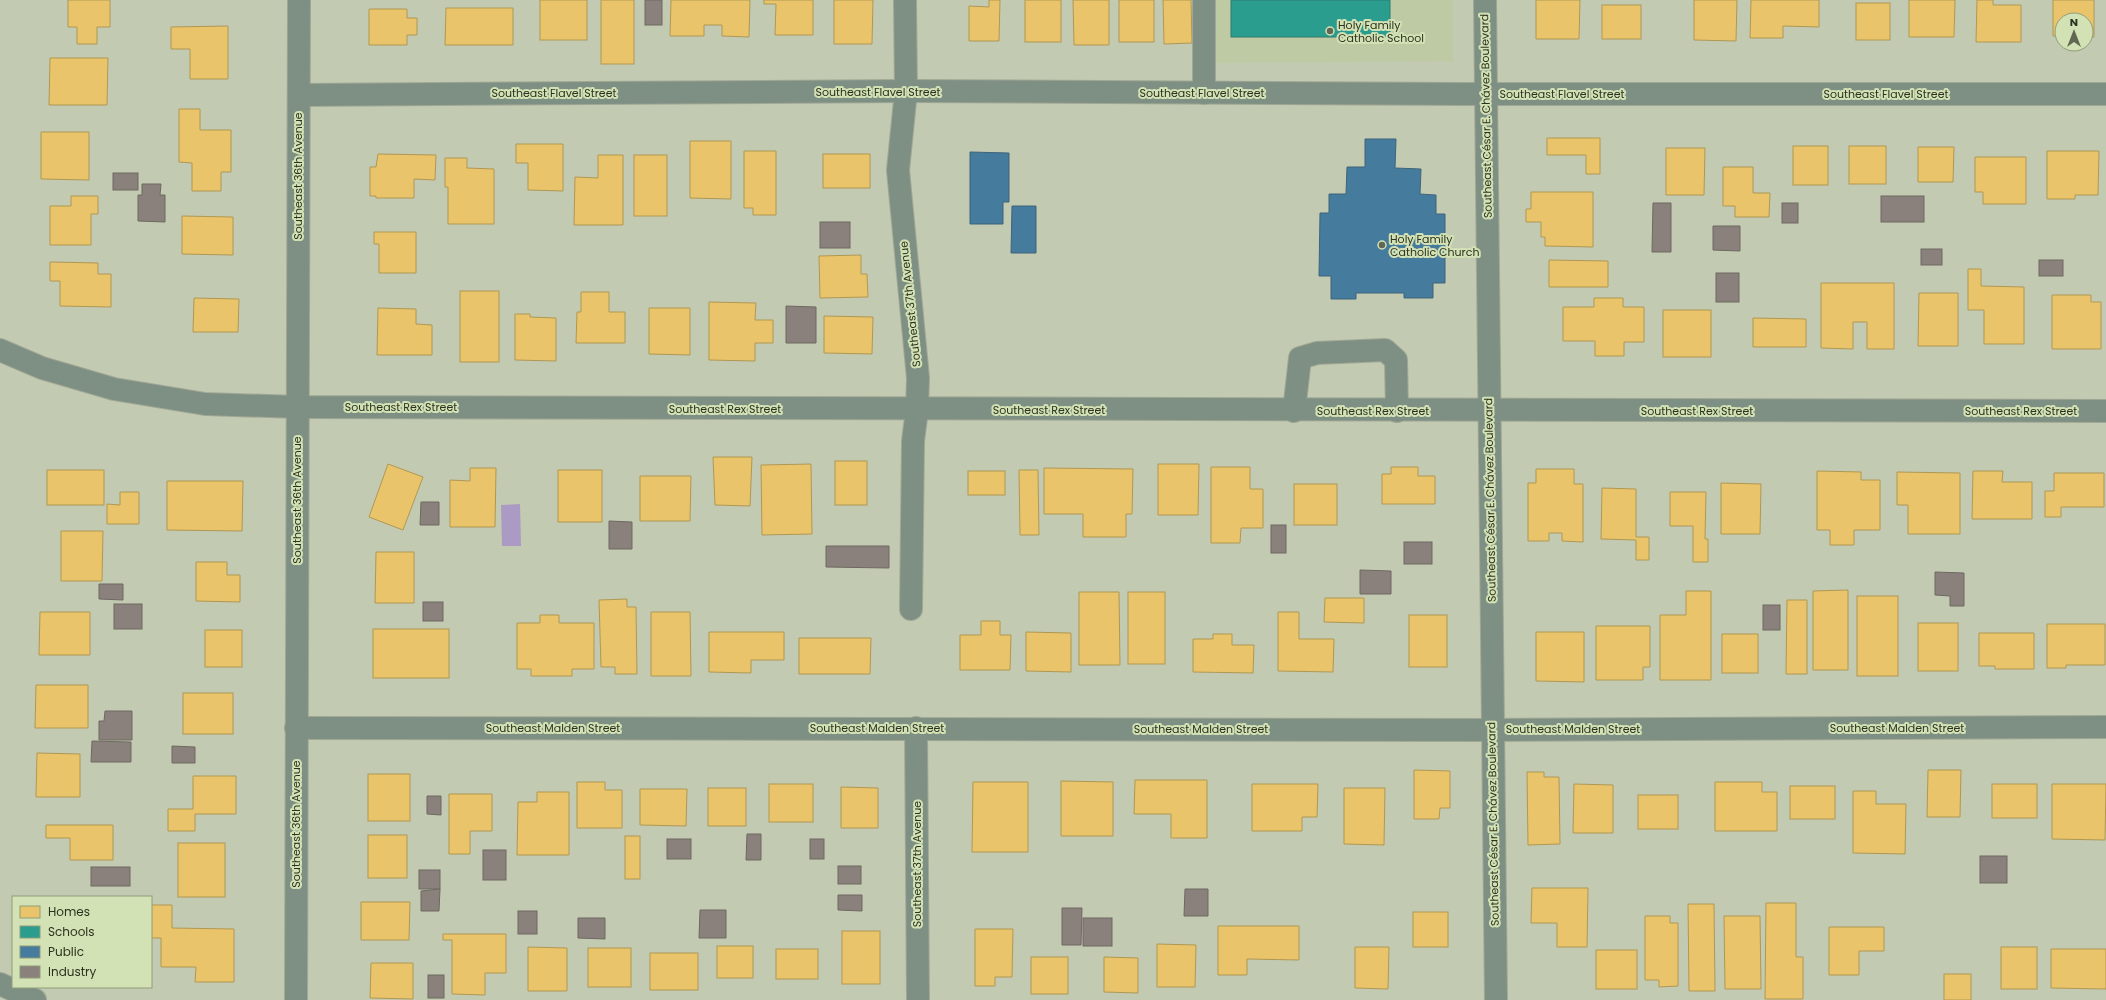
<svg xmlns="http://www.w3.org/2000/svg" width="2106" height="1000" font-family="Poppins,sans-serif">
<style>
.built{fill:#becaa3}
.water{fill:#ab9ac3}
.homes{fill:#e9c46a;stroke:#b09854}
.schools{fill:#2a9d8f;stroke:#2b7d6e}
.public{fill:#457b9d;stroke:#3e6578}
.industry{fill:#8a817c;stroke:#6e6960}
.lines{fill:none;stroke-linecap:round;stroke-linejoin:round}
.minor-casing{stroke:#a1a794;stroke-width:24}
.minor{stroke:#7e9084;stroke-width:22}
.poi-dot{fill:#616753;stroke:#d3e2b5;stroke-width:1.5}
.labels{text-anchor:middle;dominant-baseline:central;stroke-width:4;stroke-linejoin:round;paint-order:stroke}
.poi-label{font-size:11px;fill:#2c3220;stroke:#d3e2b5;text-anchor:start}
.street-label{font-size:11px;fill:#2c3220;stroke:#d3e2b5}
</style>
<rect width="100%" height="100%" fill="#c3cab2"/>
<polygon class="built" points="1206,0 1453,0 1453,61 1206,63"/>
<polygon class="water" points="520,504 521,546 502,546 501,505"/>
<g class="homes">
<polygon points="68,0 110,0 110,27 97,27 97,44 77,44 77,27 68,27"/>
<rect x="540" y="0" width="47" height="40"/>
<rect x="601" y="0" width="33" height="64"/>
<polygon points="671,0 750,0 749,37 722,36 722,25 704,25 704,36 670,36"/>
<polygon points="764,0 813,0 813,35 775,35 776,4 764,4"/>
<polygon points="834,0 873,0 872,44 834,44"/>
<polygon points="989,0 1000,0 999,41 969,41 969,6 989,7"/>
<rect x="1025" y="0" width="36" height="42"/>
<polygon points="1073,0 1109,0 1109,45 1074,45"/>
<rect x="1119" y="0" width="35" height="42"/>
<polygon points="1163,0 1191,0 1192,43 1164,44"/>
<polygon points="1536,0 1580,0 1579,39 1536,39"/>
<polygon points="1694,0 1737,0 1736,41 1694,40"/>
<polygon points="1751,0 1819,0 1819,27 1783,26 1783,38 1750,38"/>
<polygon points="1909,0 1955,0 1954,37 1909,37"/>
<polygon points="1977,0 1993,0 1993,5 2021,5 2021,42 1976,42"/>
<polygon points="2053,0 2094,0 2094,37 2086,37 2086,20 2062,20 2062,36 2053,36"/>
<rect x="1856" y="3" width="34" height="37"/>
<rect x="1602" y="5" width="39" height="34"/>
<polygon points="446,8 513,8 513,45 445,45"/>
<polygon points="369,9 407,9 407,18 417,18 417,35 407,35 407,45 369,45"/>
<polygon points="228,26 228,79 190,79 190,49 171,49 171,27"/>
<polygon points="50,58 108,58 107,105 49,105"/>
<polygon points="179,109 200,109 200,130 231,130 231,172 221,172 221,191 192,191 192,163 179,162"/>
<polygon points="41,132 89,132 89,180 41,179"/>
<polygon points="1547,138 1600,138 1600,174 1586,174 1586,155 1547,155"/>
<polygon points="690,141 731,141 731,199 690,198"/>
<polygon points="516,144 563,144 563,191 528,190 528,163 516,163"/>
<rect x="1793" y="146" width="35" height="39"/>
<rect x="1849" y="146" width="37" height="38"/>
<polygon points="1918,147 1954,147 1953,182 1918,182"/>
<polygon points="1666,148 1705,148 1704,195 1666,195"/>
<polygon points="744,151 776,151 776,215 753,215 753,208 744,208"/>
<polygon points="2047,151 2099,151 2098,195 2075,195 2075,199 2047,199"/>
<polygon points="378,154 436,155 435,180 414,179 414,198 376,198 376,196 370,196 370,167 376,167"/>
<rect x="823" y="154" width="47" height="34"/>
<polygon points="598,155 623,155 623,225 574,225 575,177 598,178"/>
<rect x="634" y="155" width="33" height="61"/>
<polygon points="1975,157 2026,157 2026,204 1983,204 1983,192 1975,192"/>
<polygon points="445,158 467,158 467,168 494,169 494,224 448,224 448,187 445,187"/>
<polygon points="1723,167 1753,167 1753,193 1770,193 1769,217 1735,217 1735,206 1723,206"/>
<polygon points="1531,192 1593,192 1593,247 1545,246 1545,237 1541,237 1541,222 1526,222 1526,209 1531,209"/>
<polygon points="71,196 98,196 98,214 91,214 91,245 50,245 50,206 71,206"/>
<polygon points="182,216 233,217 233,255 182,254"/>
<polygon points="374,232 416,232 416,273 379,273 379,244 374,244"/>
<polygon points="861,255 861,274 867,274 868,297 820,298 819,256"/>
<polygon points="1549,260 1608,261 1608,287 1549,287"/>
<polygon points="50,262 98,263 98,274 111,274 111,307 60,306 60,281 50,281"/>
<polygon points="1968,269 1981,269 1981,286 2024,287 2024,344 1984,344 1984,310 1968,310"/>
<polygon points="1821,283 1894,283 1894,349 1867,349 1867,322 1853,322 1853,349 1821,348"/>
<rect x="460" y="291" width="39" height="71"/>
<polygon points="581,292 609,292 609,312 625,312 625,343 576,343 577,312 581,312"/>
<polygon points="1919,293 1958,293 1958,346 1918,346"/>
<polygon points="2052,295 2091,295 2091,302 2101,302 2101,349 2052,349"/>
<polygon points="194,298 239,299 238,332 193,332"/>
<polygon points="1594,298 1623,298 1623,307 1644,307 1644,342 1624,342 1624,356 1595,356 1595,341 1563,341 1563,307 1594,307"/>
<polygon points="709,302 756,303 755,320 773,320 773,343 755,343 755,361 709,360"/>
<polygon points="378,308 416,309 416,324 432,325 432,355 377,355"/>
<polygon points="649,308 690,308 690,355 649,354"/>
<rect x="1663" y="310" width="48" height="47"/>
<polygon points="515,314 530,314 530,317 556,318 556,361 515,360"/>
<polygon points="824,316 873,317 872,354 824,353"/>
<polygon points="1753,318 1806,319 1806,347 1753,347"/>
<polygon points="713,457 752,457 750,506 715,505"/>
<rect x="835" y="461" width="32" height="44"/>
<polygon points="388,464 423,477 403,530 369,517"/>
<polygon points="811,464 812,534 762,535 761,465"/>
<polygon points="1158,464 1199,464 1198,515 1158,515"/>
<polygon points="1211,467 1250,467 1250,489 1263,489 1263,528 1241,528 1240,543 1211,543"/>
<polygon points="1391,467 1418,467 1418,476 1435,476 1435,504 1382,504 1382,474 1391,474"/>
<polygon points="470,468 496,468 495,527 450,527 450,480 470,481"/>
<polygon points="1044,468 1133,469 1132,514 1126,514 1126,537 1083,537 1083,514 1044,514"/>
<polygon points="1536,469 1574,469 1574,484 1583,484 1583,542 1562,541 1562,533 1549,533 1549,541 1528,541 1528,483 1536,483"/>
<rect x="47" y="470" width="57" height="35"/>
<rect x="558" y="470" width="44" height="52"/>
<polygon points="1019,470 1038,470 1039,535 1020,535"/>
<rect x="968" y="471" width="37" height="24"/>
<polygon points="1817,471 1861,472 1861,480 1880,480 1880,530 1854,530 1854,545 1830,545 1830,530 1817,530"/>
<polygon points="1973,471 2003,471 2002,482 2032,482 2032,519 1972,519"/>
<polygon points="1897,472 1960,473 1960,534 1908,534 1908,505 1897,505"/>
<polygon points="2054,473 2104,473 2104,507 2061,507 2061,517 2045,517 2045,491 2054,491"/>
<polygon points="640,476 691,476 690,521 640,521"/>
<polygon points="167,481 243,481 242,531 167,530"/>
<polygon points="1721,483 1761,484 1760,534 1721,534"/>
<rect x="1294" y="484" width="43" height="41"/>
<polygon points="1602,488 1636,489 1636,537 1649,537 1649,560 1636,560 1636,540 1601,539"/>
<polygon points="120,492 139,492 139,524 107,524 107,504 120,505"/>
<polygon points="1670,492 1706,492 1705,539 1708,539 1708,562 1693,562 1693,526 1670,526"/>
<polygon points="61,531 103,531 102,581 61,581"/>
<polygon points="376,552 414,552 414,603 375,603"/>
<polygon points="196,562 227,562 227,575 240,575 240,602 196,601"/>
<polygon points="1848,590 1848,670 1813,670 1813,591"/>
<polygon points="1686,591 1711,591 1711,680 1660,680 1660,615 1686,615"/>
<polygon points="1079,592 1119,592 1120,665 1079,665"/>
<rect x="1128" y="592" width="37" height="72"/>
<rect x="1857" y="596" width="41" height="80"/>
<polygon points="1325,598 1364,598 1364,623 1324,622"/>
<polygon points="627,599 627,607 636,607 637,674 615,674 615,667 601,667 599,600"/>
<polygon points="1787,600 1807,600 1807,674 1786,674"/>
<polygon points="40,612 90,612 90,655 39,655"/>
<polygon points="651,612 690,612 691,676 651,676"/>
<polygon points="1278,612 1299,612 1299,639 1334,639 1333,672 1278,671"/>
<polygon points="540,615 559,615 559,623 594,623 594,669 572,669 572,676 531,676 531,669 517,669 517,623 540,623"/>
<rect x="1409" y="615" width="38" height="52"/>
<polygon points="981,621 1000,621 1000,635 1011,635 1010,670 960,670 960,635 981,635"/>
<rect x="1918" y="623" width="40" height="48"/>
<polygon points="2047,624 2105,624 2105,665 2066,665 2066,668 2047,668"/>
<polygon points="1596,626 1650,626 1650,667 1643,667 1643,680 1596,680"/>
<rect x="373" y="629" width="76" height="49"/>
<rect x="205" y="630" width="37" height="37"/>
<polygon points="709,632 784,632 784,660 751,660 751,673 709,672"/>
<polygon points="1026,632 1071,633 1071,672 1026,671"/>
<polygon points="1536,632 1584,632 1584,682 1536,681"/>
<polygon points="1979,633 2034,633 2034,669 1995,669 1995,666 1979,666"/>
<polygon points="1213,634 1232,634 1232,645 1254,645 1253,673 1193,672 1193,639 1213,639"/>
<rect x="1722" y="634" width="36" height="39"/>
<polygon points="799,638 871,638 870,674 799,674"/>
<polygon points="36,685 88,685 88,728 35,728"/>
<rect x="183" y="693" width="50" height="41"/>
<polygon points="37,753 80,754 80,797 36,797"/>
<polygon points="1414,770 1450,771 1450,808 1440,808 1439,819 1414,819"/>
<polygon points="1928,770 1961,770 1960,817 1927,817"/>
<polygon points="1527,772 1544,772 1544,777 1559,777 1560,844 1528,845"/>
<rect x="368" y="774" width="42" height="47"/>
<polygon points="193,776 236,776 236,814 195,814 195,831 168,831 168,809 193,809"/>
<polygon points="1135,780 1207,780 1207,838 1171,838 1171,814 1134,814"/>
<polygon points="1061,781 1113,782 1113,836 1061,836"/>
<polygon points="577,782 605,782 605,790 622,790 622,828 577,828"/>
<polygon points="973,782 1028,782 1028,852 972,852"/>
<polygon points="1715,782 1762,782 1762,792 1777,792 1777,831 1715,831"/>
<rect x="769" y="784" width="44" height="38"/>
<polygon points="1252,784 1318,784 1317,817 1302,817 1302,831 1252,831"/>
<polygon points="1574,784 1613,785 1613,833 1573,833"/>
<rect x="1992" y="784" width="45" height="34"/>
<polygon points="2052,784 2106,784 2105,840 2052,839"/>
<rect x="1790" y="786" width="45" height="33"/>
<polygon points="841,787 878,788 878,828 841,828"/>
<rect x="708" y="788" width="38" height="38"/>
<polygon points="1344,788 1385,788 1384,845 1344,844"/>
<polygon points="640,789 687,789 686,826 640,825"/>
<polygon points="1853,791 1876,791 1876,804 1906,804 1905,854 1853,853"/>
<polygon points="537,792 569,792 569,855 517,855 518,802 537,802"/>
<polygon points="449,794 492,794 492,831 470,831 470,854 449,854"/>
<rect x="1638" y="795" width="40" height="34"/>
<polygon points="46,825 113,825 113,860 70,860 70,838 46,838"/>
<rect x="368" y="835" width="39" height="43"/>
<rect x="625" y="836" width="15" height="43"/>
<rect x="178" y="843" width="47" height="54"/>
<polygon points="1532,888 1588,888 1587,947 1557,947 1557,923 1531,923"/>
<polygon points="361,902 410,902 409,940 361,940"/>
<polygon points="1766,903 1796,903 1796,957 1803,957 1803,999 1765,999"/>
<polygon points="1688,904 1714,904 1715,991 1689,991"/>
<polygon points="151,905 172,905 172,928 234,929 234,982 195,982 196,967 161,967 161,938 151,938"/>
<rect x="1413" y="912" width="35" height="35"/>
<polygon points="1645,916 1670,916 1670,923 1678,923 1678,986 1659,987 1659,980 1645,980"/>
<polygon points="1724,916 1760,916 1761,989 1725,989"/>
<polygon points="1218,926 1299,926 1299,960 1247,959 1247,975 1218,975"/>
<polygon points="1829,927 1884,927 1884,951 1859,951 1859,975 1829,975"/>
<polygon points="975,929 1013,929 1012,977 995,977 995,986 975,986"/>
<rect x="842" y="931" width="38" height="53"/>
<polygon points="443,934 506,934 506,973 485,973 485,995 452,994 452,940 443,940"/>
<polygon points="1157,944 1196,945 1195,987 1157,987"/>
<rect x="717" y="946" width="36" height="32"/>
<polygon points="528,947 567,948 567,991 528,991"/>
<polygon points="1355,947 1389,947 1388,989 1355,988"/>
<rect x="2001" y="947" width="36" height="42"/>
<rect x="588" y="948" width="43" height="39"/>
<rect x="776" y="949" width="42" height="30"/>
<polygon points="2051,949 2106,949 2106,989 2051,988"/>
<rect x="1596" y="950" width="41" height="39"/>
<rect x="650" y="953" width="48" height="37"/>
<rect x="1031" y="957" width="37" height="37"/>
<polygon points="1104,957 1138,958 1138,993 1104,992"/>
<polygon points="371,963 413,963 413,999 370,998"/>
<rect x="1944" y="974" width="27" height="26"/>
</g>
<rect class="schools" x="1231" y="0" width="159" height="37"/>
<g class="public">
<polygon points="1365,139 1396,139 1395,168 1421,169 1420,194 1436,195 1436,214 1445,214 1445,283 1433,283 1433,298 1404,298 1404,293 1356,293 1356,299 1331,299 1331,276 1319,276 1320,213 1329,213 1329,194 1346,194 1347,167 1365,167"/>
<polygon points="970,152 1009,153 1009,202 1003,202 1003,224 970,224"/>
<polygon points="1012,206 1036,206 1036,253 1011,253"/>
</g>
<g class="industry">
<rect x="645" y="0" width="17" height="25"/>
<rect x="113" y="173" width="25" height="17"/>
<polygon points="142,184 161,184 160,195 165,195 165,222 138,221 138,195 142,195"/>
<rect x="1881" y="196" width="43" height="26"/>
<polygon points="1653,203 1671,203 1671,252 1652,252"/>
<rect x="1782" y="203" width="16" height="20"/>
<rect x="820" y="222" width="30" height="26"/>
<polygon points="1713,226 1740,226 1740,251 1713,250"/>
<rect x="1921" y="249" width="21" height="16"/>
<rect x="2039" y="260" width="24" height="16"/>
<rect x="1716" y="273" width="23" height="29"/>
<polygon points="786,306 816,307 816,343 786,343"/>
<polygon points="421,502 439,502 439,525 420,525"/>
<polygon points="609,521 632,522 632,549 609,549"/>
<rect x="1271" y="525" width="15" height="28"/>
<rect x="1404" y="542" width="28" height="22"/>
<polygon points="826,546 889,546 889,568 826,567"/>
<polygon points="1360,570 1391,571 1391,594 1360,594"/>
<polygon points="1935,572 1964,573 1964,606 1950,606 1950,596 1935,595"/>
<polygon points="99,584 123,584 123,600 99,599"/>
<rect x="423" y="602" width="20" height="19"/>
<rect x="114" y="604" width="28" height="25"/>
<rect x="1763" y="605" width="17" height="25"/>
<polygon points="105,711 132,711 132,740 99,740 99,721 104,721"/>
<polygon points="92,741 131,742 131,762 91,762"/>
<polygon points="172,746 195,747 195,763 172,763"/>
<polygon points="427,796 441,796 441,815 427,814"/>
<polygon points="747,834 761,834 761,860 746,860"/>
<rect x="667" y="839" width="24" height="20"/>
<rect x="810" y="839" width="14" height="20"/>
<rect x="483" y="850" width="23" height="30"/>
<rect x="1980" y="856" width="27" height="27"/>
<rect x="838" y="866" width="23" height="18"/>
<rect x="91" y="867" width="39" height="19"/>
<rect x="419" y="870" width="21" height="19"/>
<polygon points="440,889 439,911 421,911 421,891"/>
<polygon points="1185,889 1208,889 1208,916 1184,916"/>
<polygon points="838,895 862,895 862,911 838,910"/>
<polygon points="1062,908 1082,908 1081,945 1062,945"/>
<polygon points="700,910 726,910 726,938 699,938"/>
<rect x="518" y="911" width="19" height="23"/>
<polygon points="578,918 605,918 605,939 578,938"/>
<rect x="1083" y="918" width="29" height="28"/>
<rect x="428" y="975" width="16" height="23"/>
</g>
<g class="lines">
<defs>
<g id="minor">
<polyline points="905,0 906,91 898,170 918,378 917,410 913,441 911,609"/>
<polyline points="1204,0 1204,93"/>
<polyline points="1485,0 1496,1000"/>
<polyline points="299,95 906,91 1464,94 2106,94"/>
<polyline points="0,350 42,368 114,389 205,404 298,407 2106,411"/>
<polyline points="1294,411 1300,358 1317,353 1385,350 1396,360 1397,411"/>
<polyline points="296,728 1492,730 2106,727"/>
<polyline points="916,728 918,1000"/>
<polyline points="0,984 35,1000"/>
<polyline points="296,1000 299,0"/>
</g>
</defs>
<use href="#minor" class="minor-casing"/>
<use href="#minor" class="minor"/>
</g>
<g class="poi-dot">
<circle cx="1330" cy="31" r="4"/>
<circle cx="1382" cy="245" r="4"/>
</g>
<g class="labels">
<g class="poi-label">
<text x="1338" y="25">Holy Family<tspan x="1338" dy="13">Catholic School</tspan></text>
<text x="1390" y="239">Holy Family<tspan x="1390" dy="13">Catholic Church</tspan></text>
</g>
<g class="street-label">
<text x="878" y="92">Southeast Flavel Street</text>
<text x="554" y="93">Southeast Flavel Street</text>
<text x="1202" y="93">Southeast Flavel Street</text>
<text x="1562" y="94">Southeast Flavel Street</text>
<text x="1886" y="94">Southeast Flavel Street</text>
<text transform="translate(1486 116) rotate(-91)">Southeast César E. Chávez Boulevard</text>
<text transform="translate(298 176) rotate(-90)">Southeast 36th Avenue</text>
<text transform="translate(910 304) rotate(-96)">Southeast 37th Avenue</text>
<text x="401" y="407">Southeast Rex Street</text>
<text x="725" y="409">Southeast Rex Street</text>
<text x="1049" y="410">Southeast Rex Street</text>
<text x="1373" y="411">Southeast Rex Street</text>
<text x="1697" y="411">Southeast Rex Street</text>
<text x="2021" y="411">Southeast Rex Street</text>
<text transform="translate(297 500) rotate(-90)">Southeast 36th Avenue</text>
<text transform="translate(1490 500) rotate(-91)">Southeast César E. Chávez Boulevard</text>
<text x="553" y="728">Southeast Malden Street</text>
<text x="877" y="728">Southeast Malden Street</text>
<text x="1897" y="728">Southeast Malden Street</text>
<text x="1201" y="729">Southeast Malden Street</text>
<text x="1573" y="729">Southeast Malden Street</text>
<text transform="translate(296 824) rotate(-90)">Southeast 36th Avenue</text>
<text transform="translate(1493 824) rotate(-91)">Southeast César E. Chávez Boulevard</text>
<text transform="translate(917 864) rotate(-90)">Southeast 37th Avenue</text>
</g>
</g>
<rect x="12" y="896" width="140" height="92" fill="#d3e2b5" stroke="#909c79"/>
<rect x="20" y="906" width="20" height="12" fill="#e9c46a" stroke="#909c79"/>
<text x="48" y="916" font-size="12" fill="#2c3220">Homes</text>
<rect x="20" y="926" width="20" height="12" fill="#2a9d8f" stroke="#909c79"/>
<text x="48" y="936" font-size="12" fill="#2c3220">Schools</text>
<rect x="20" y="946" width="20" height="12" fill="#457b9d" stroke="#909c79"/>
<text x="48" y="956" font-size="12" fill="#2c3220">Public</text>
<rect x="20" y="966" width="20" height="12" fill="#8a817c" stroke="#909c79"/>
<text x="48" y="976" font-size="12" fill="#2c3220">Industry</text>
<g transform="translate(2074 32)"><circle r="19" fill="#d3e2b5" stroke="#909c79"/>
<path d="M0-3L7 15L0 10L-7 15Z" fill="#616753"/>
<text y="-6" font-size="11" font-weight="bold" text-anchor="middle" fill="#2c3220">N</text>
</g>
</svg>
